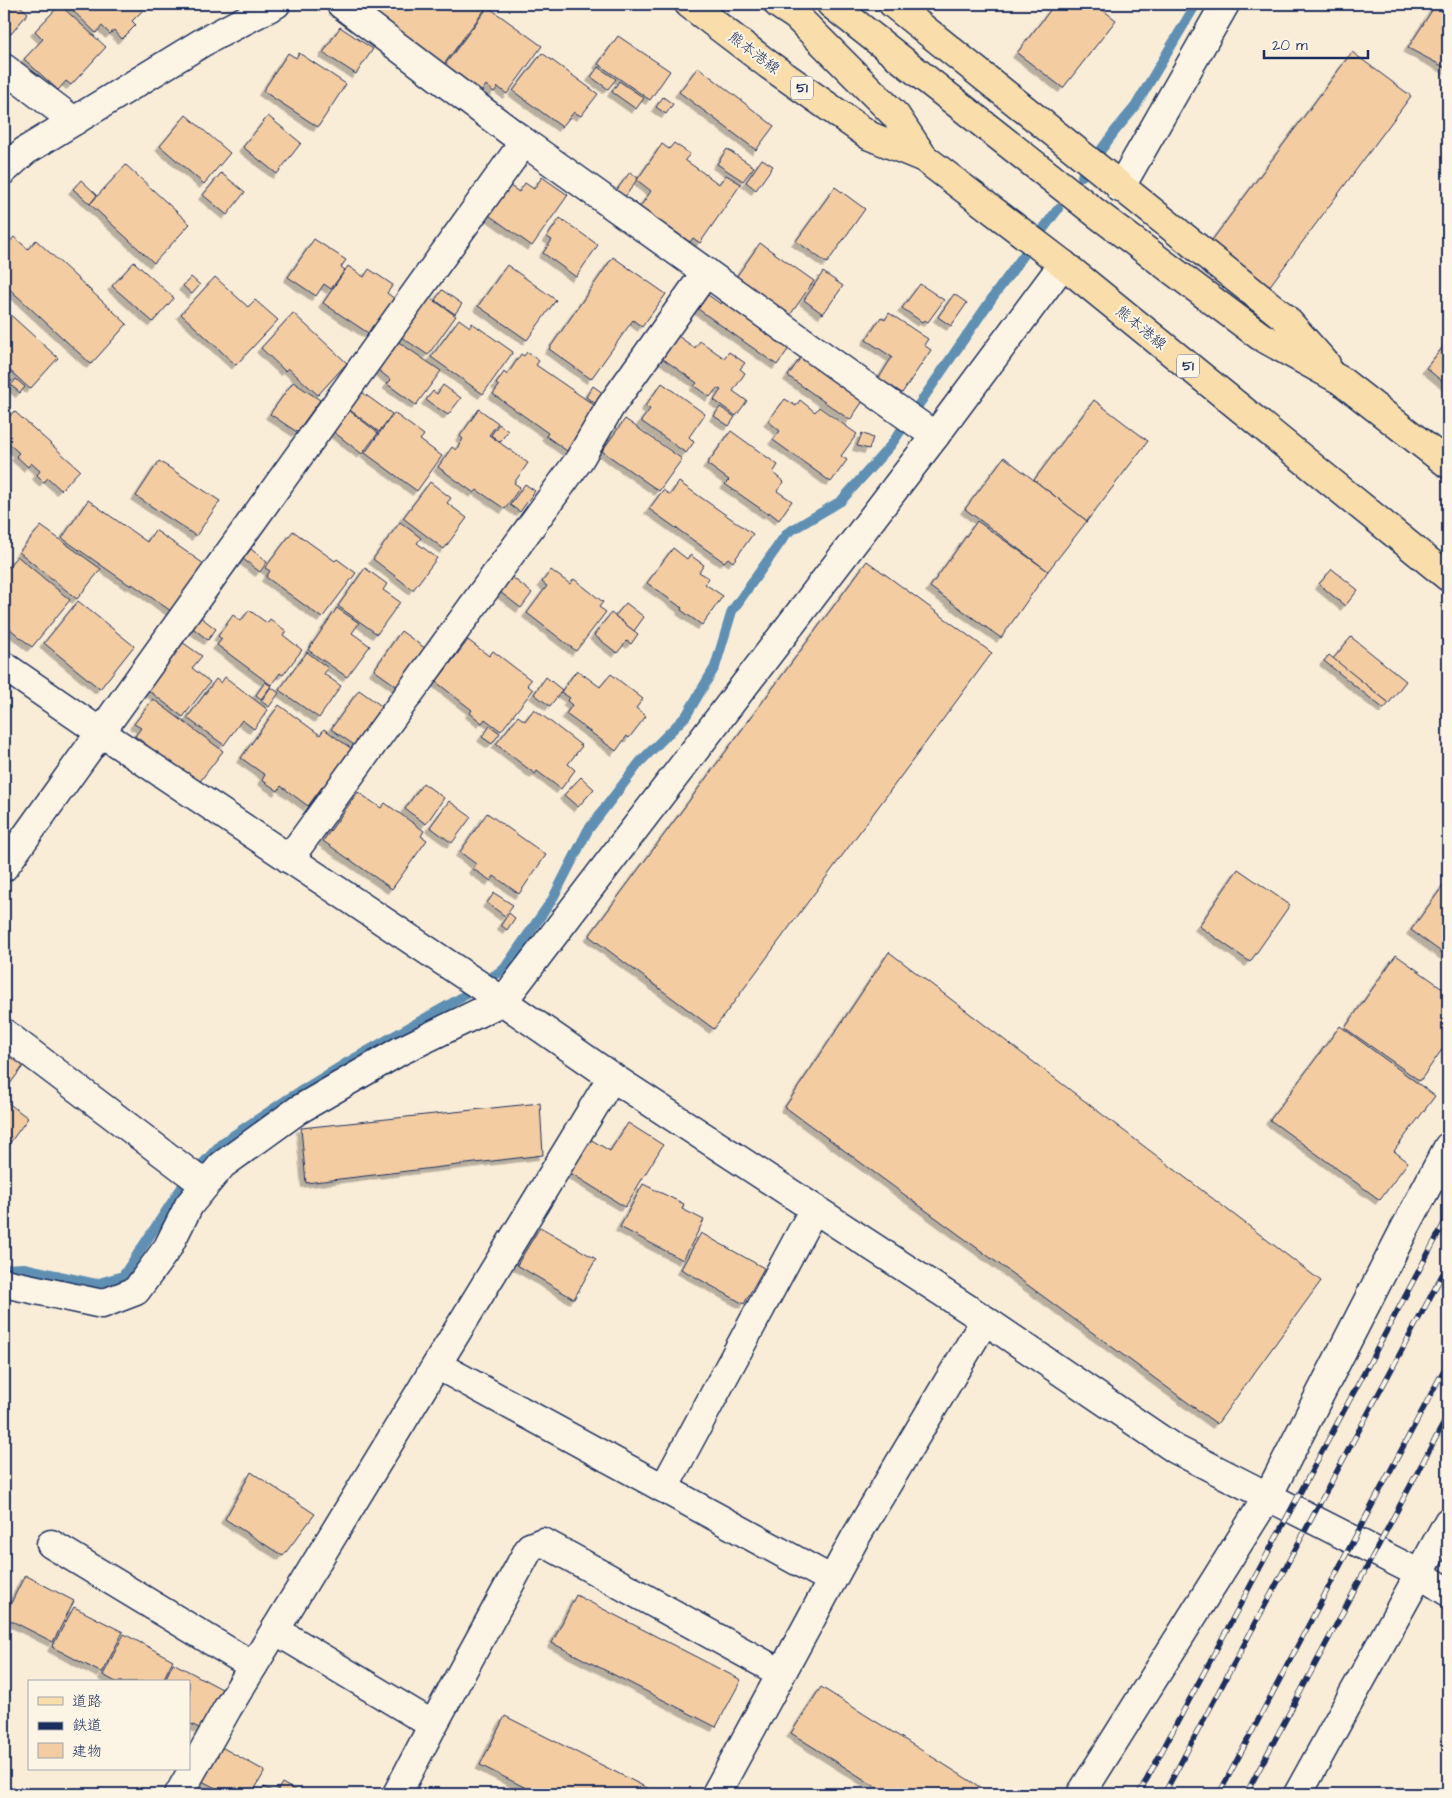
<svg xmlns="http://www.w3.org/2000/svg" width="1452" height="1798" font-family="'Architects Daughter','Klee One',sans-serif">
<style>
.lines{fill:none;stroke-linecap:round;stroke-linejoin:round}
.stream{stroke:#5e90b3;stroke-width:10}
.building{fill:#f3cca2;stroke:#1b2f5e;filter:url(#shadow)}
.minor-casing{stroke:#1b2f5e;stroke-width:31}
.major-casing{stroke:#1b2f5e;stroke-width:31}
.minor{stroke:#fcf5e5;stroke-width:28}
.major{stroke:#f9deab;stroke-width:28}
.rail-casing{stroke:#1b2f5e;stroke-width:5.5}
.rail{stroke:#fcf5e5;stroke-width:4;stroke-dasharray:11;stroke-linecap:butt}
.labels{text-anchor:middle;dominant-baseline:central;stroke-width:4;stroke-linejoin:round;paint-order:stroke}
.shield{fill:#fcf5e5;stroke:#5e6a86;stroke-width:1}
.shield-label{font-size:14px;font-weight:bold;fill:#1b2f5e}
.street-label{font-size:15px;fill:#1b2f5e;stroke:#fcf5e5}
</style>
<defs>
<filter id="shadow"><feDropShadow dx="-4.5" dy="4.5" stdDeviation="0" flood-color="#0004"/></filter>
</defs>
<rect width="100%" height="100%" fill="#faedd8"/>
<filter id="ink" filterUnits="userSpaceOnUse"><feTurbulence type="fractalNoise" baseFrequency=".02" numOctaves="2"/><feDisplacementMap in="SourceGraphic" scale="10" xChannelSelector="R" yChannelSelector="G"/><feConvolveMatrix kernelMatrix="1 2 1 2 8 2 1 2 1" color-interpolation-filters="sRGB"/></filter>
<g filter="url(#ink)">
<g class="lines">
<g class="stream">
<polyline points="1082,176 1115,131 1135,107 1196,4"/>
<polyline points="4,1269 24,1268 96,1284 123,1276 184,1184 222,1143 291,1097 348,1062 459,999 504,969 552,900 588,830 640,762 686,716 715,667 732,611 787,533 841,501 891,445 995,294 1058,209"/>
</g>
</g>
<g class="building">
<polygon points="4,4 17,4 28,13 11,34 4,28"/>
<polygon points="66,4 149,4 132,21 136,25 122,39 114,30 110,34 102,26 96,33"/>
<polygon points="383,4 393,4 405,12 411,4 489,4 438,72 372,12"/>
<polygon points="1055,4 1095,4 1116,20 1063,88 1017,53"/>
<polygon points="1436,4 1448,4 1448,69 1408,48"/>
<polygon points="60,5 106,47 71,85 66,81 58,90 24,59 43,39 35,31"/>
<polygon points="488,7 542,46 507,94 498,87 494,92 486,85 478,97 441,70"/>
<polygon points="340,27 373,49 356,74 323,53"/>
<polygon points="618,36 670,71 650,100 598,64"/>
<polygon points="1352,52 1411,96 1266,291 1207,247"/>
<polygon points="288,53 296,58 299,53 346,84 318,127 263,91"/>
<polygon points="542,53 598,94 581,116 574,112 562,127 513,91"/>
<polygon points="598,67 616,79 608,89 591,77"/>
<polygon points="698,67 774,126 756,150 679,92"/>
<polygon points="619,81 644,98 636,109 612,92"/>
<polygon points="663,97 673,104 666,114 656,107"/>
<polygon points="186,115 230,153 204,184 160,146"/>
<polygon points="268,116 301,143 277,174 243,147"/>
<polygon points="674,143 690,154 685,160 719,184 726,175 741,184 700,243 693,238 690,242 640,207 651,191 637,180 662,144 669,149"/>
<polygon points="727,149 754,167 743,181 717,164"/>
<polygon points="762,159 773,166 756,190 746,182"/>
<polygon points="126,165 190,224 154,263 90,204"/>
<polygon points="630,172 638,178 625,197 616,191"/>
<polygon points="221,173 245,192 227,215 203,195"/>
<polygon points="542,177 568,195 532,246 486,213 507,184 519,192 525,183 534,189"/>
<polygon points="81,180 97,195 90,204 73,189"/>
<polygon points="835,187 865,209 827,263 796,241"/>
<polygon points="560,218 598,245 576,277 543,253 552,240 547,237"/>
<polygon points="14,237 28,249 36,240 127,324 91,364 4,284 4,248"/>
<polygon points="314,239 346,260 341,267 345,270 331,289 324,284 316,296 288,277"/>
<polygon points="760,243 814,281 788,318 734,280"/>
<polygon points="613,257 666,294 642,327 633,320 591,379 549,349"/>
<polygon points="134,262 174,298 153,322 112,286"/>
<polygon points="507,265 556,300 527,340 478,306"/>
<polygon points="348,266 364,277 369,269 393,285 387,293 396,300 377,328 373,325 368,333 323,303"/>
<polygon points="823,272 843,286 823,314 804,300"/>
<polygon points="191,277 200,285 192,294 183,286"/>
<polygon points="215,277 248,307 255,300 278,320 236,365 181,314"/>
<polygon points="920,284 944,300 928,322 924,320 922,322 902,308"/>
<polygon points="442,290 462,304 455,314 435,300"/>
<polygon points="425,294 456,316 428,355 397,334"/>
<polygon points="954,294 967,303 951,326 938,317"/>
<polygon points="708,295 721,304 724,299 790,347 777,365 698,309"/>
<polygon points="4,309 58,358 30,389 5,366 4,367"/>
<polygon points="293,313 347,363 318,395 288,368 285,371 261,348"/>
<polygon points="889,313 928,339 924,345 931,350 902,393 879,378 892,357 866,340 881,317 885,320"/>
<polygon points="459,319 470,327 472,323 513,352 483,394 431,357"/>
<polygon points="678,336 695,348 700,341 724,358 729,352 745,363 740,369 745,373 733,391 747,401 736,416 714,400 721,390 717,388 710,397 694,386 697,383 662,358"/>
<polygon points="397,341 441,371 416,405 387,384 391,380 377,369"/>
<polygon points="1448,341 1448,386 1426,368"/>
<polygon points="527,352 539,361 536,365 597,407 567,451 546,436 548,433 493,394 499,386 496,384 504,372 507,375 521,354 524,356"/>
<polygon points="801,357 863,401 850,420 788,376"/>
<polygon points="4,373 12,381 4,390"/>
<polygon points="16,379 25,387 20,393 11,385"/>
<polygon points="293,382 320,400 297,432 270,414"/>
<polygon points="662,383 705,414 689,437 694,442 686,453 641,421 650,409 645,406"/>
<polygon points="443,385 461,398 448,415 426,400 433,391 437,394"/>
<polygon points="593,386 603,393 596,404 586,397"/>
<polygon points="359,390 392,414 379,432 346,407"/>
<polygon points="785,399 796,406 800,400 815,412 819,407 857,434 841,456 847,460 831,482 773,440 780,431 768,421"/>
<polygon points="1094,400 1148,441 1087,521 1034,480"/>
<polygon points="720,407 735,417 729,426 714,416"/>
<polygon points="346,408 378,433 362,454 330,429"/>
<polygon points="479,409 498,423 489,435 528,463 514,483 520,487 505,509 477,490 474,493 438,467 452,447 456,450 463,439 460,436"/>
<polygon points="14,411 80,470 61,490 48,478 44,482 37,475 40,471 31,463 28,467 16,456 19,453 4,439 4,423"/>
<polygon points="394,413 424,435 420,440 442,456 417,491 365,453"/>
<polygon points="625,419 682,459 659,491 602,451"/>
<polygon points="499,424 508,431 500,442 491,435"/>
<polygon points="731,431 778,465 773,473 784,482 777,491 792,501 779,520 769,512 768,514 725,484 729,480 707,464"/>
<polygon points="862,433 873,438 869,449 857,446"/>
<polygon points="1004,457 1087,521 1048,571 965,509"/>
<polygon points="159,461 220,501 196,536 136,496"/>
<polygon points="430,482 451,498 447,503 467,518 444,549 403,518"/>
<polygon points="679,482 753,534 733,562 728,558 724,562 649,509 663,490 670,495"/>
<polygon points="525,484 535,491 520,512 510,505"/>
<polygon points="88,500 147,542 155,530 204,564 171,611 132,584 131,586 62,538"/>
<polygon points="977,521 1048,571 1001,638 930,587"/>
<polygon points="400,522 421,538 417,543 437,558 413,590 373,559"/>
<polygon points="41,526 101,569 77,599 19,552"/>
<polygon points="293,531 335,561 337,559 356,573 322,618 266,577 270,571 265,568"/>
<polygon points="673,548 687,559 690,555 704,565 699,572 709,578 705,584 723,596 702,625 681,610 682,608 647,583"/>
<polygon points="251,549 267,562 260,572 243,559"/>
<polygon points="17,556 70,600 32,647 4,624 4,572"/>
<polygon points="867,561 992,653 714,1029 589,936"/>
<polygon points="365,568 387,584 383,590 400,602 377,634 338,606"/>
<polygon points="1332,569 1358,590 1345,606 1319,584"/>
<polygon points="551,570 570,584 574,579 603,602 599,607 606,612 576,651 527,613 547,586 542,582"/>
<polygon points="512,577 532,593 521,608 500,592"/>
<polygon points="78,601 134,646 100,689 44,643"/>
<polygon points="626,603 644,617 634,631 615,616"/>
<polygon points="337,608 359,623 352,633 370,646 347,677 308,650"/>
<polygon points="249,610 267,623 270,619 286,631 283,635 302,650 283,675 280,673 271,685 217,645 222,639 218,636 233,615 241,621"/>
<polygon points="611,613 638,634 631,644 627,641 617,653 594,635"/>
<polygon points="198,615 216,629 208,640 189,625"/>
<polygon points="401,631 429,651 402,690 374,670"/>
<polygon points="1351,637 1406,681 1389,703 1333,659"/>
<polygon points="179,640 202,656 192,668 210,682 183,717 144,687"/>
<polygon points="468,640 489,656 493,651 531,680 527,685 533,690 501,731 485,719 482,723 470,713 472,710 436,682"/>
<polygon points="307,652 328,668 324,674 341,686 319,718 279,690"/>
<polygon points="1329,655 1389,703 1384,709 1324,661"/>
<polygon points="577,670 600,687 611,674 643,699 636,708 646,716 629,738 627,736 616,751 566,714 572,705 567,701 570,698 561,692"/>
<polygon points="225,677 268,710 254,729 242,720 224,745 187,718 216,679 221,683"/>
<polygon points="546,677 562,690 550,706 534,694"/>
<polygon points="265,682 271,686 261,699 256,695"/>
<polygon points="271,687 279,693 269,707 261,701"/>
<polygon points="359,690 387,710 360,749 331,729"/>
<polygon points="153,699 223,751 198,784 135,736 141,728 134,724"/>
<polygon points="279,705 320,735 324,729 356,752 329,791 322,787 308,806 281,786 278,791 262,780 265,775 241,758"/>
<polygon points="534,709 582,746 568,764 575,770 561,789 537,771 535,774 496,744 518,716 525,721"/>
<polygon points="490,726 500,733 492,744 482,737"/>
<polygon points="581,777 594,789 578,807 564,795"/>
<polygon points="423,783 444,798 426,824 405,809"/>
<polygon points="358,792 381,808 385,803 424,831 421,836 427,840 392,889 323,841"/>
<polygon points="449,801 471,817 452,843 430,827"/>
<polygon points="487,813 546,855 519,894 494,876 491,881 473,869 476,864 460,852"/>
<polygon points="1238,869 1290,905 1250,962 1199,926"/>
<polygon points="1448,879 1448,957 1411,930"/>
<polygon points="494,893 513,905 505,916 487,903"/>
<polygon points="509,913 515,918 507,930 501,925"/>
<polygon points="889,952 1321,1281 1217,1424 785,1107"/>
<polygon points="1396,955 1448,992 1448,1041 1420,1081 1345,1028"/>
<polygon points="1340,1026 1435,1096 1394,1151 1408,1162 1380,1200 1270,1120"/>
<polygon points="4,1050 24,1065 4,1092"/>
<polygon points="4,1100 28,1118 4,1151"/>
<polygon points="540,1103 543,1155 306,1183 301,1128"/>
<polygon points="628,1123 663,1145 625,1207 569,1172 590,1139 610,1151"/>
<polygon points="643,1184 684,1204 682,1209 704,1220 683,1260 620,1227"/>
<polygon points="540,1227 596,1259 574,1299 517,1265"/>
<polygon points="701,1233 764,1268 744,1304 681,1269"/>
<polygon points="251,1472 315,1514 283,1556 225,1519"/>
<polygon points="25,1575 74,1601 53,1642 4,1617"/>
<polygon points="576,1595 741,1680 716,1727 552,1643"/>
<polygon points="74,1607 123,1632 102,1673 52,1647"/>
<polygon points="124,1634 173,1660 162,1682 116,1682 103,1675"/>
<polygon points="173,1663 222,1689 201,1729 189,1723 189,1682 164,1682"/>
<polygon points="821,1687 991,1794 887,1794 791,1733"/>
<polygon points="505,1716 659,1794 538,1794 480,1765"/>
<polygon points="214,1743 265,1771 252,1794 227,1794 202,1781"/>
<polygon points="282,1783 302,1794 260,1794 264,1787 276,1793"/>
</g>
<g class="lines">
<defs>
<g id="minor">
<polyline points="341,4 524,142 935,436"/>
<polyline points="4,68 74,121"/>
<polyline points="4,170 25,151 203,42 276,4"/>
<polyline points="1120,188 1225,4"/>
<polyline points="4,666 100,732 479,985 612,1077 985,1320 1175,1449 1420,1574 1448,1592"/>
<polyline points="289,859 579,460 610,407 706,272"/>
<polyline points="4,867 524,142"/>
<polyline points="4,1033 205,1185"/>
<polyline points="4,1283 102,1304 136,1291 168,1247 189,1205 222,1165 298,1110 400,1051 503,1001 935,436 1063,264"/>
<polyline points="437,1365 832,1580"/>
<polyline points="664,1488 814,1209"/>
<polyline points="51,1544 253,1666"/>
<polyline points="275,1630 433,1725 530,1547 543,1542 781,1673"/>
<polyline points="179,1794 227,1709 612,1077"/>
<polyline points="397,1794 433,1725"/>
<polyline points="716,1794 855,1538 985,1320"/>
<polyline points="1081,1794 1268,1496 1404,1230 1448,1147"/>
<polyline points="1298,1794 1448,1522"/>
</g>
<g id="major">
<polyline points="689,4 769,65 870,136 924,158 1063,264 1448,577"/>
<polyline points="778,4 796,16 896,116 924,158"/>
<polyline points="831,4 1096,213 1260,336 1340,380 1448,464"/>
<polyline points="893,4 1284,317 1326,364"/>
</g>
</defs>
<use href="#minor" class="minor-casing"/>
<use href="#major" class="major-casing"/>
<use href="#minor" class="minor"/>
<use href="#major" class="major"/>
<defs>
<g id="rail">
<polyline points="1139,1794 1448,1216"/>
<polyline points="1164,1794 1448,1264"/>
<polyline points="1219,1794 1448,1362"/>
<polyline points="1246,1794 1448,1415"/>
</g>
</defs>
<use href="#rail" class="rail-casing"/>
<use href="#rail" class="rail"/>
</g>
</g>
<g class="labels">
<g class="shield">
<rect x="791" y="76.5" width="22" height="23" rx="4"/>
<rect x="1177" y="354.5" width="22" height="23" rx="4"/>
</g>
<g class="shield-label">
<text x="802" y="88">51</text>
<text x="1188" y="366">51</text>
</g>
<g class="street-label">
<text transform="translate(754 53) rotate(37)">熊本港線</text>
<text transform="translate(1141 328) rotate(39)">熊本港線</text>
</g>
</g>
<rect width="1452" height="1798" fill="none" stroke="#fcf5e5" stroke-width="20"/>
<rect x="10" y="10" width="1432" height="1778" fill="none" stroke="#1b2f5e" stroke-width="2" filter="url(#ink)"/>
<rect x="28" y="1680" width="162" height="90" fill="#fcf5e5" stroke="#a2a6af"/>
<rect x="38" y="1697" width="25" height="8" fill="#f9deab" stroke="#a2a6af"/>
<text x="72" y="1706" font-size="15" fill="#1b2f5e">道路</text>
<rect x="38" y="1722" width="25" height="8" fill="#1b2f5e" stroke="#a2a6af"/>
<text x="72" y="1730" font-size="15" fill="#1b2f5e">鉄道</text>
<rect x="38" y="1743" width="25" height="15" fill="#f3cca2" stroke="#a2a6af"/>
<text x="72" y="1756" font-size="15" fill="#1b2f5e">建物</text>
<path d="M1264 50v8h104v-8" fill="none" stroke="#1b2f5e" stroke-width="2.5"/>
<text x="1272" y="50" font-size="15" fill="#1b2f5e" stroke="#fcf5e5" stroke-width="4" paint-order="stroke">20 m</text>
</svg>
